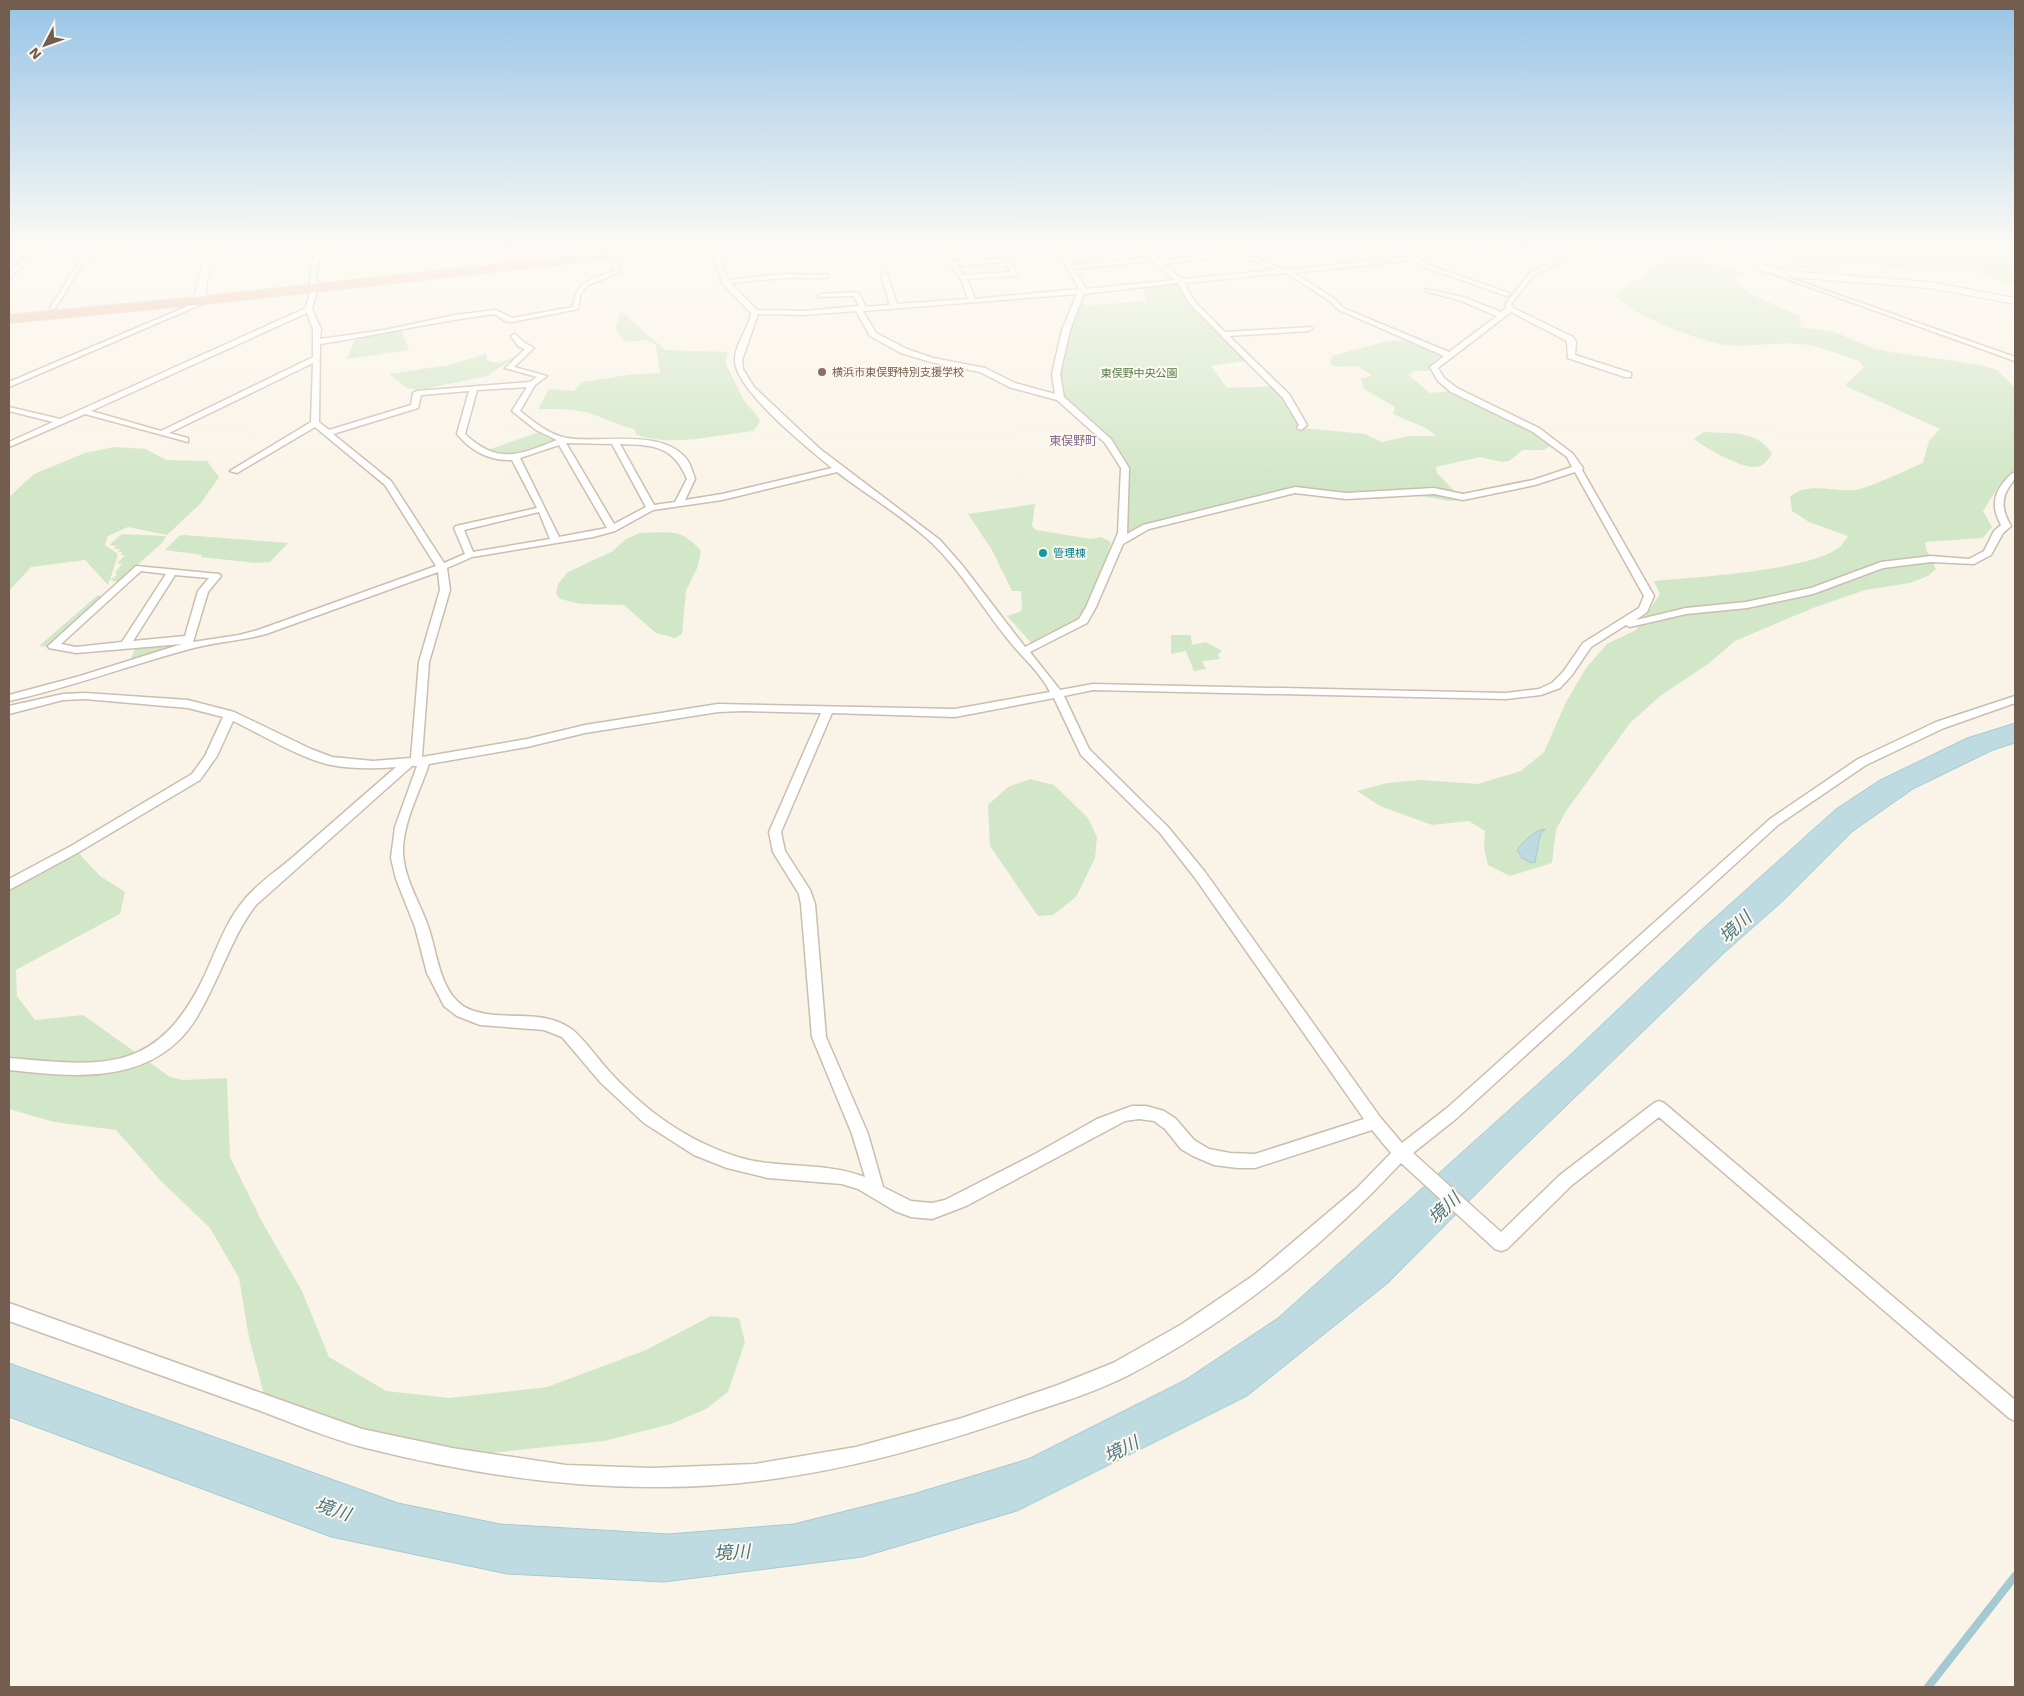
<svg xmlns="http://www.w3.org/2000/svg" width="2024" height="1696" font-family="'Work Sans','Noto Sans JP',sans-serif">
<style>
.green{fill:#d2e7c7}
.water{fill:#bedbe2;stroke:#a5c9d3}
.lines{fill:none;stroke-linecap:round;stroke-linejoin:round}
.stream{stroke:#a5c9d3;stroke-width:8}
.street-casing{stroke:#cbbdaf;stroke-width:3}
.secondary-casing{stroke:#cebdac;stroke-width:2}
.highway-casing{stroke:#d8d2cd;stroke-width:2}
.street{fill:#fff;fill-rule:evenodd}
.secondary{fill:#fff;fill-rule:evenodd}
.highway{fill:#efbca4;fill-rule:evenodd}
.education-dot{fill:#8d6e63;stroke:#fdf8ee;stroke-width:2}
.culture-dot{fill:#0f9aa8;stroke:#fdf8ee;stroke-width:2}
.labels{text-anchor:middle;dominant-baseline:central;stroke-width:4;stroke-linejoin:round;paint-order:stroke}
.far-education-label{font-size:11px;fill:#785e54;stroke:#fdf8ee;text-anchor:start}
.far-park-label{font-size:11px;fill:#567c4a;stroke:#fdf8ee}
.far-culture-label{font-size:11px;fill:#0d838f;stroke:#fdf8ee;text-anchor:start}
.far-neighbourhood-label{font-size:12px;fill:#83668e;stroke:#fdf8ee}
.near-water-label{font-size:18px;font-style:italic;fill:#4a7683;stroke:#fdf8ee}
</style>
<rect width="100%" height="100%" fill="#faf4e8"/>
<g class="green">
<path d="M1675,246L1695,253L1709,262L1746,274L1731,278L1751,294L1801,317L1800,327L1835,332L1872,348L1891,352L1981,365L1997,370L2015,388V470L2000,484L1983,511L1992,527L1983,538L1925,542L1926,549L1936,569L1928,576L1910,583L1865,590L1813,608L1735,641L1708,664L1660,696L1630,723L1566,811L1556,830L1552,863L1510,876L1488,865L1484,848L1485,831L1469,821L1432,825L1380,806L1357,791L1387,783L1421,780L1478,784L1521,771L1544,752L1566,702L1586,668L1607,644L1636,630L1660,594L1654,581C1694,577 1812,571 1841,546C1843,543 1846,539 1848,536L1809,522L1792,511L1790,497C1806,481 1834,492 1854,490C1868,489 1908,469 1923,463L1929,441L1940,429L1848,387L1846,384L1864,367L1859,361C1843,356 1825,348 1808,345C1779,340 1749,349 1720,344C1699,340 1624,313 1615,294L1646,274L1648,266L1676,256L1662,250Z"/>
<polygon points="1776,246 2015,246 2015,285 1972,270 1907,270 1848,261 1835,273 1805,267 1792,273 1777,270 1794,262 1785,259 1794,253"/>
<path d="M1180,281L1189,298L1251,360L1211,366L1227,388L1276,386L1301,428L1365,434L1382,442L1409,436H1436C1427,426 1407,421 1393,414L1395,407L1364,389L1361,379L1372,375L1357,366L1336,367L1330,363L1332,356L1387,341L1411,340L1441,355L1433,362L1429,371H1415L1408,375L1430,393L1451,391L1531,431L1553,445L1543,450H1523L1509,461L1502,462L1480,457L1436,467L1437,473L1460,497L1458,500L1450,501L1415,495L1379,499L1305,489L1146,527L1120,542L1121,459L1060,398V356L1079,304L1094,305L1146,301L1143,285Z"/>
<path d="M621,311L665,350L728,352C727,356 725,359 726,364C727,366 744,401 746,403C751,410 758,414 760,422L753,431C718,435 671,447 637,435L634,429C618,425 604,418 589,413C572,408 555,409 538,409L549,389L574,391L582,382L628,375L660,373L656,345L646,340L626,342L616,329Z"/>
<polygon points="401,330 409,350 347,359 355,339"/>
<polygon points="486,354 487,361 499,363 515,357 487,376 419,390 407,388 389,374 450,365"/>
<polygon points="542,431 555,438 555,441 510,457 485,451"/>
<path d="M1704,432C1730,434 1757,429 1772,454C1767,460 1763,468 1754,467C1739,467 1705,448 1694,439Z"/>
<polygon points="114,447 146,449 166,460 207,461 219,477 201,503 167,535 128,527 108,536 105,545 118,554 110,580 117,575 115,573 122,564 117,563 125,555 121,555 122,552 118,552 120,549 114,549 116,546 109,545 122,534 166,536 162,543 118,582 109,580 108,585 85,560 31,567 9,591 9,497 34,474 85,453"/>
<polygon points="1035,504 1032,526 1036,530 1091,539 1101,537 1111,542 1101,584 1087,616 1034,646 1007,616 1020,612 1022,609 1021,591 1012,591 992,550 968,514"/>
<path d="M640,533C670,533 680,527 701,551L698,566L686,591L682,634L675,638L656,633L624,605L581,604L560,599L556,594L558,584L568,572L613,551L626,539Z"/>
<polygon points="183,535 288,543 270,562 257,563 201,557 202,555 165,550 179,536"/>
<polygon points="98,595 106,597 47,647 39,646"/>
<polygon points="1171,635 1191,635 1192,645 1206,642 1222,651 1218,654 1220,659 1202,661 1206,669 1194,671 1186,651 1171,654"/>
<polygon points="189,639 187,646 129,664 137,644"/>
<polygon points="1030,779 1054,785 1088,818 1097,837 1095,858 1076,897 1053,915 1038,916 990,846 988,805 1008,787"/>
<polygon points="75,849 100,876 125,892 120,914 16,970 17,996 35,1020 83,1015 170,1077 183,1080 227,1078 230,1157 261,1220 302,1291 329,1357 386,1391 449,1398 547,1387 646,1350 711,1316 739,1318 745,1342 728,1392 706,1409 671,1424 604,1441 452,1457 267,1405 249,1338 239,1278 210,1228 160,1180 116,1130 54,1122 9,1109 9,885"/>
</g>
<g class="water">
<polygon points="2015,723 2015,743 1993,750 1913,789 1853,831 1784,900 1723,954 1501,1169 1388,1283 1247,1396 1017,1511 862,1557 664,1582 507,1574 331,1537 9,1417 9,1363 398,1503 500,1524 668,1534 794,1524 913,1494 1028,1459 1185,1380 1278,1318 1570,1055 1699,932 1836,809 1880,780 1967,738"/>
<path d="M1545,829L1540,835L1535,862L1532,863L1522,858L1517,850C1523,842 1535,830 1545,829Z"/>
</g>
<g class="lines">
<polyline class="stream" points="1928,1687 2015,1576"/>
<defs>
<g id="street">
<polygon points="37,246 43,246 9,279 10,271"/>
<polygon points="123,246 134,246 86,258 55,309 51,309 50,308 82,256"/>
<path d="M321,246H327L318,261L316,281L319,283L312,309L321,329L320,339L385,330L455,315L496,310L512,318L573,307C576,280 592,279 614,271L610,254L615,253L621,272L588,285L581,293L578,309L512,322L505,321L495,314C436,321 379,335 320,344L319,422L329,430L411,405L413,393L417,391L530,382L537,377L505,368L525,349L519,347L511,336L515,334L525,343L534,348L514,367L547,376L535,385L520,411C533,421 549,435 567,438C601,444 664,427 688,461C691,466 693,473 695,479L685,500L722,494L832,468C809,449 734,389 735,360C735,343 749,329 751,313L721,282L722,280L709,246H715L728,280L783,274L828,275V277L826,278H783L731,283L757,310L804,311L859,306L854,296L819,297L818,296L821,294L856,292L859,294L866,307L890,305L881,274L884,272L887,274L897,304L968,299L961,279L944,257L951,246H957L950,257L954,262L1007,258L1018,274L1015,276L967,279L975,299L1079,289L1055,246H1061L1072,265L1148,258L1138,246H1144L1160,261L1208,254L1238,253L1255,257L1285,270L1386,259L1358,246H1366L1394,258L1501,246H1520L1420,259L1431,266L1509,293L1510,294L1507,296L1427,268L1413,260L1294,273L1335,299L1343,308L1449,352L1497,316L1459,300L1425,291V289L1463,297L1501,312L1506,308V303L1531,272L1590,246H1598L1535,274L1511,304L1513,308L1573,337L1576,342L1575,355L1631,373V377H1625L1568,358L1567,341L1511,312L1438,368L1444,378L1457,388L1539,428L1573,454L1583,468L1582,470L1654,596L1647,612L1636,620L1686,608L1746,602L1811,588L1881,562L1931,556L1969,559L1984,551L1994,531L2001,525C1993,510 1992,497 2003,483C2007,478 2010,474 2015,472C2015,480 2013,481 2009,487C2000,500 2003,513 2011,526L2003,533L1991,555L1974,564L1931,562L1883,568L1813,594L1747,608L1686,614L1630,627L1626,625L1591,647L1572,675L1560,688L1541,695L1506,699L1093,690L1064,696L1089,749L1168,827L1205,872L1380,1117L1402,1143L1447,1108L1770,819L1858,759L1936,722L2015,696V703L1944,728L1866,765L1778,825L1457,1118L1413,1153L1501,1232L1560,1175L1654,1103L1659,1101L1664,1103L2015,1400V1421L2009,1418L1659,1117L1572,1185L1507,1249L1501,1251L1495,1249L1401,1163C1323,1247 1229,1323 1127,1376C1093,1393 1056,1404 1020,1416C901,1457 778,1489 650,1487C555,1487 458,1471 366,1448C325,1438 284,1419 244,1405C166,1377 87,1349 9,1321V1303L362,1429L452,1448L566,1465L652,1468L755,1464L856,1447L962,1418L1058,1385L1113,1363L1182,1324L1254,1275L1357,1188L1391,1153L1372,1130L1255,1168H1238L1214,1165L1193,1156L1181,1149L1165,1129L1154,1121L1139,1119L1125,1121L966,1206L932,1219L911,1217L895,1211L858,1189L842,1184L768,1178L727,1168L694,1155L644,1123L601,1083L562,1037L544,1030L480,1025L457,1016L444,1006L427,973L415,927L396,879L391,858L395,827L417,766H412L256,905C238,928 228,955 215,982C205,1003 194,1027 176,1043C131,1084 65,1076 9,1070V1058C102,1066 156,1075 203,979C216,952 225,922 245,899C258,883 278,870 293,857C327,827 362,797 396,767C374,769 352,769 331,765C301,759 261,734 233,721L217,756L200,780L79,852L9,890V879L71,846L192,774L205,756L223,717L188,708L85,699L63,700L9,714V706L63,694L85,693L188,700L234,712L311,749L332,757L373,761L411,758L419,662L440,590L438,572L266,634C240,641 212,642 186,650C127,666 69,688 9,701V695L80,676L182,644L76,653L49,648L48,646L136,566L219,574L221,576L208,592L193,642L239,635L258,630L436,566L385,485L315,427L237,473L230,471L311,422L313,363L169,433L188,438V442L85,414L9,447V442L53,422L9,411V407L60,419L306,308L312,285L310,283L312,261ZM1223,257L1252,260L1276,270L1182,279L1164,264ZM1152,261L1175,280L1086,289L1074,269ZM1005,262L1011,272L964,275L957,266ZM1286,273L1330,301L1339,310L1444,356L1430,367L1438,381L1451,392L1533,432L1567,457L1572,467L1533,480L1463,494L1434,488L1346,493L1295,487L1143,525L1127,534L1129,468L1111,439L1064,397L1060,374L1070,330L1084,294L1178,283L1190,304L1283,398L1299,425L1297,428L1301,430L1307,425L1289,394L1229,336L1308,331L1312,329L1311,327L1225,332L1195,302L1184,283ZM1077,294L1062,330L1052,374L1055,394L1015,383L985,368L933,358L907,349L876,333L863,311ZM856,311L870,336L901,353L931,362L980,372L1009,387L1057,400L1105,443L1121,468L1118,533L1086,607L1079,619L1025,647L962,565L940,540L820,449L754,387L743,369L742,360L758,314L804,315ZM307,313L313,329V357L161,431L91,411ZM527,387L512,411L536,430L557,440C519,455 498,465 465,434L477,390ZM469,391L457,434C471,451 489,461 512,460L537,508L456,526L454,528L465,554L444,563L391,481L333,434L418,408L421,395ZM566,443L612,444L646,507L614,524ZM620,444C653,445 673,445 687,479L675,502L654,505ZM559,445L607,528L559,537L520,458ZM837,472C868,496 903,516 932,543C962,572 983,609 1010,642C1023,658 1040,672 1050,692L955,709L718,704L585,725L527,739L422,757L429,662L450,590L447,568L472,557L593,537L615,531L653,510L722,500ZM1575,472L1644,596L1639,608L1583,643L1563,672L1552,683L1539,689L1506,693L1093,684L1060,690L1030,652L1087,623L1096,607L1123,544L1149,529L1295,493L1346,499L1434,494L1463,500L1535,485ZM539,512L550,539L473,552L464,530ZM141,571L166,574L122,642L76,647L61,644ZM175,575L209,578L198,591L185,636L133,641ZM1054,698L1081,755L1160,833L1195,878L1364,1119L1255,1154L1230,1153L1209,1149L1194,1140L1176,1119L1164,1111L1146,1106H1132L1097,1119L1035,1154L945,1200L932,1203L911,1201L883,1187L868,1134L826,1037L815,904L810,890L785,851L781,832L832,713L955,717ZM743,711L821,713L769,832L773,852L799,894L801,904L812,1037L852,1134L865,1177C833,1165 801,1167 768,1163C747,1161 726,1154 707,1145C669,1128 635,1100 608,1070C598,1059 581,1035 570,1028C540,1008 503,1022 471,1010C460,1006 452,997 447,987C437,968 435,946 428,926C419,900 402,876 403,847C405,818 420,791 429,764L527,747L585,733L718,712Z"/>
<polygon points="1759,267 2015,357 2015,361 1759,269"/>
<polygon points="207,298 209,299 209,301 9,387 9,382"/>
</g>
<g id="secondary">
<polygon points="207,246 217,246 207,280 206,295 202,303 198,304 193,301"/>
<polygon points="483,246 493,246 488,268 483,271 478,268"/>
<polygon points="1682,246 1697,246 1788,271 1930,282 2015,298 2015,304 1930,288 1787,277"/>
</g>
<polygon id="highway" points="659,246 696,246 690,250 207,304 9,323 9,315 207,296"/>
</defs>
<use href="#street" class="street-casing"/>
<use href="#secondary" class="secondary-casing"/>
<use href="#highway" class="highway-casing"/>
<use href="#street" class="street"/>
<use href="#secondary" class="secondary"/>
<use href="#highway" class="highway"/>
</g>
<linearGradient id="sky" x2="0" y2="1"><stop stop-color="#97c4e6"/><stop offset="0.51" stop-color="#fdfaf5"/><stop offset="1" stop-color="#fdfaf5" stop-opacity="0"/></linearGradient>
<rect width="2024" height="483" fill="url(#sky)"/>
<circle class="education-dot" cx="822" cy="372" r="5"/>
<circle class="culture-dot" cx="1043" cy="553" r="5"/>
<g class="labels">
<g class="far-education-label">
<text x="832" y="372">横浜市東俣野特別支援学校</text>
</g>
<g class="far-park-label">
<text x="1139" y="373">東俣野中央公園</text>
</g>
<g class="far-culture-label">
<text x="1053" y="553">管理棟</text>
</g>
<g class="far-neighbourhood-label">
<text x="1073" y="441">東俣野町</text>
</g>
<g class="near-water-label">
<text transform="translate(1735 927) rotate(-43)">境川</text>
<text transform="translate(1444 1208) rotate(-44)">境川</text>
<text transform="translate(1121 1449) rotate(-26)">境川</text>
<text transform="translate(333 1509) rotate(18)">境川</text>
<text transform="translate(732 1552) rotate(-3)">境川</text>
</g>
</g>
<rect width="2024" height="1696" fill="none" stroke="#725d4e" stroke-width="20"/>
<g transform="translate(45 45) rotate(229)" stroke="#fdf8ee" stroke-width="4" paint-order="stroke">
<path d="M0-4L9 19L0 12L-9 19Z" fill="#725d4e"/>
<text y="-8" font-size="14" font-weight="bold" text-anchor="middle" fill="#725d4e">N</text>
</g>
</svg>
